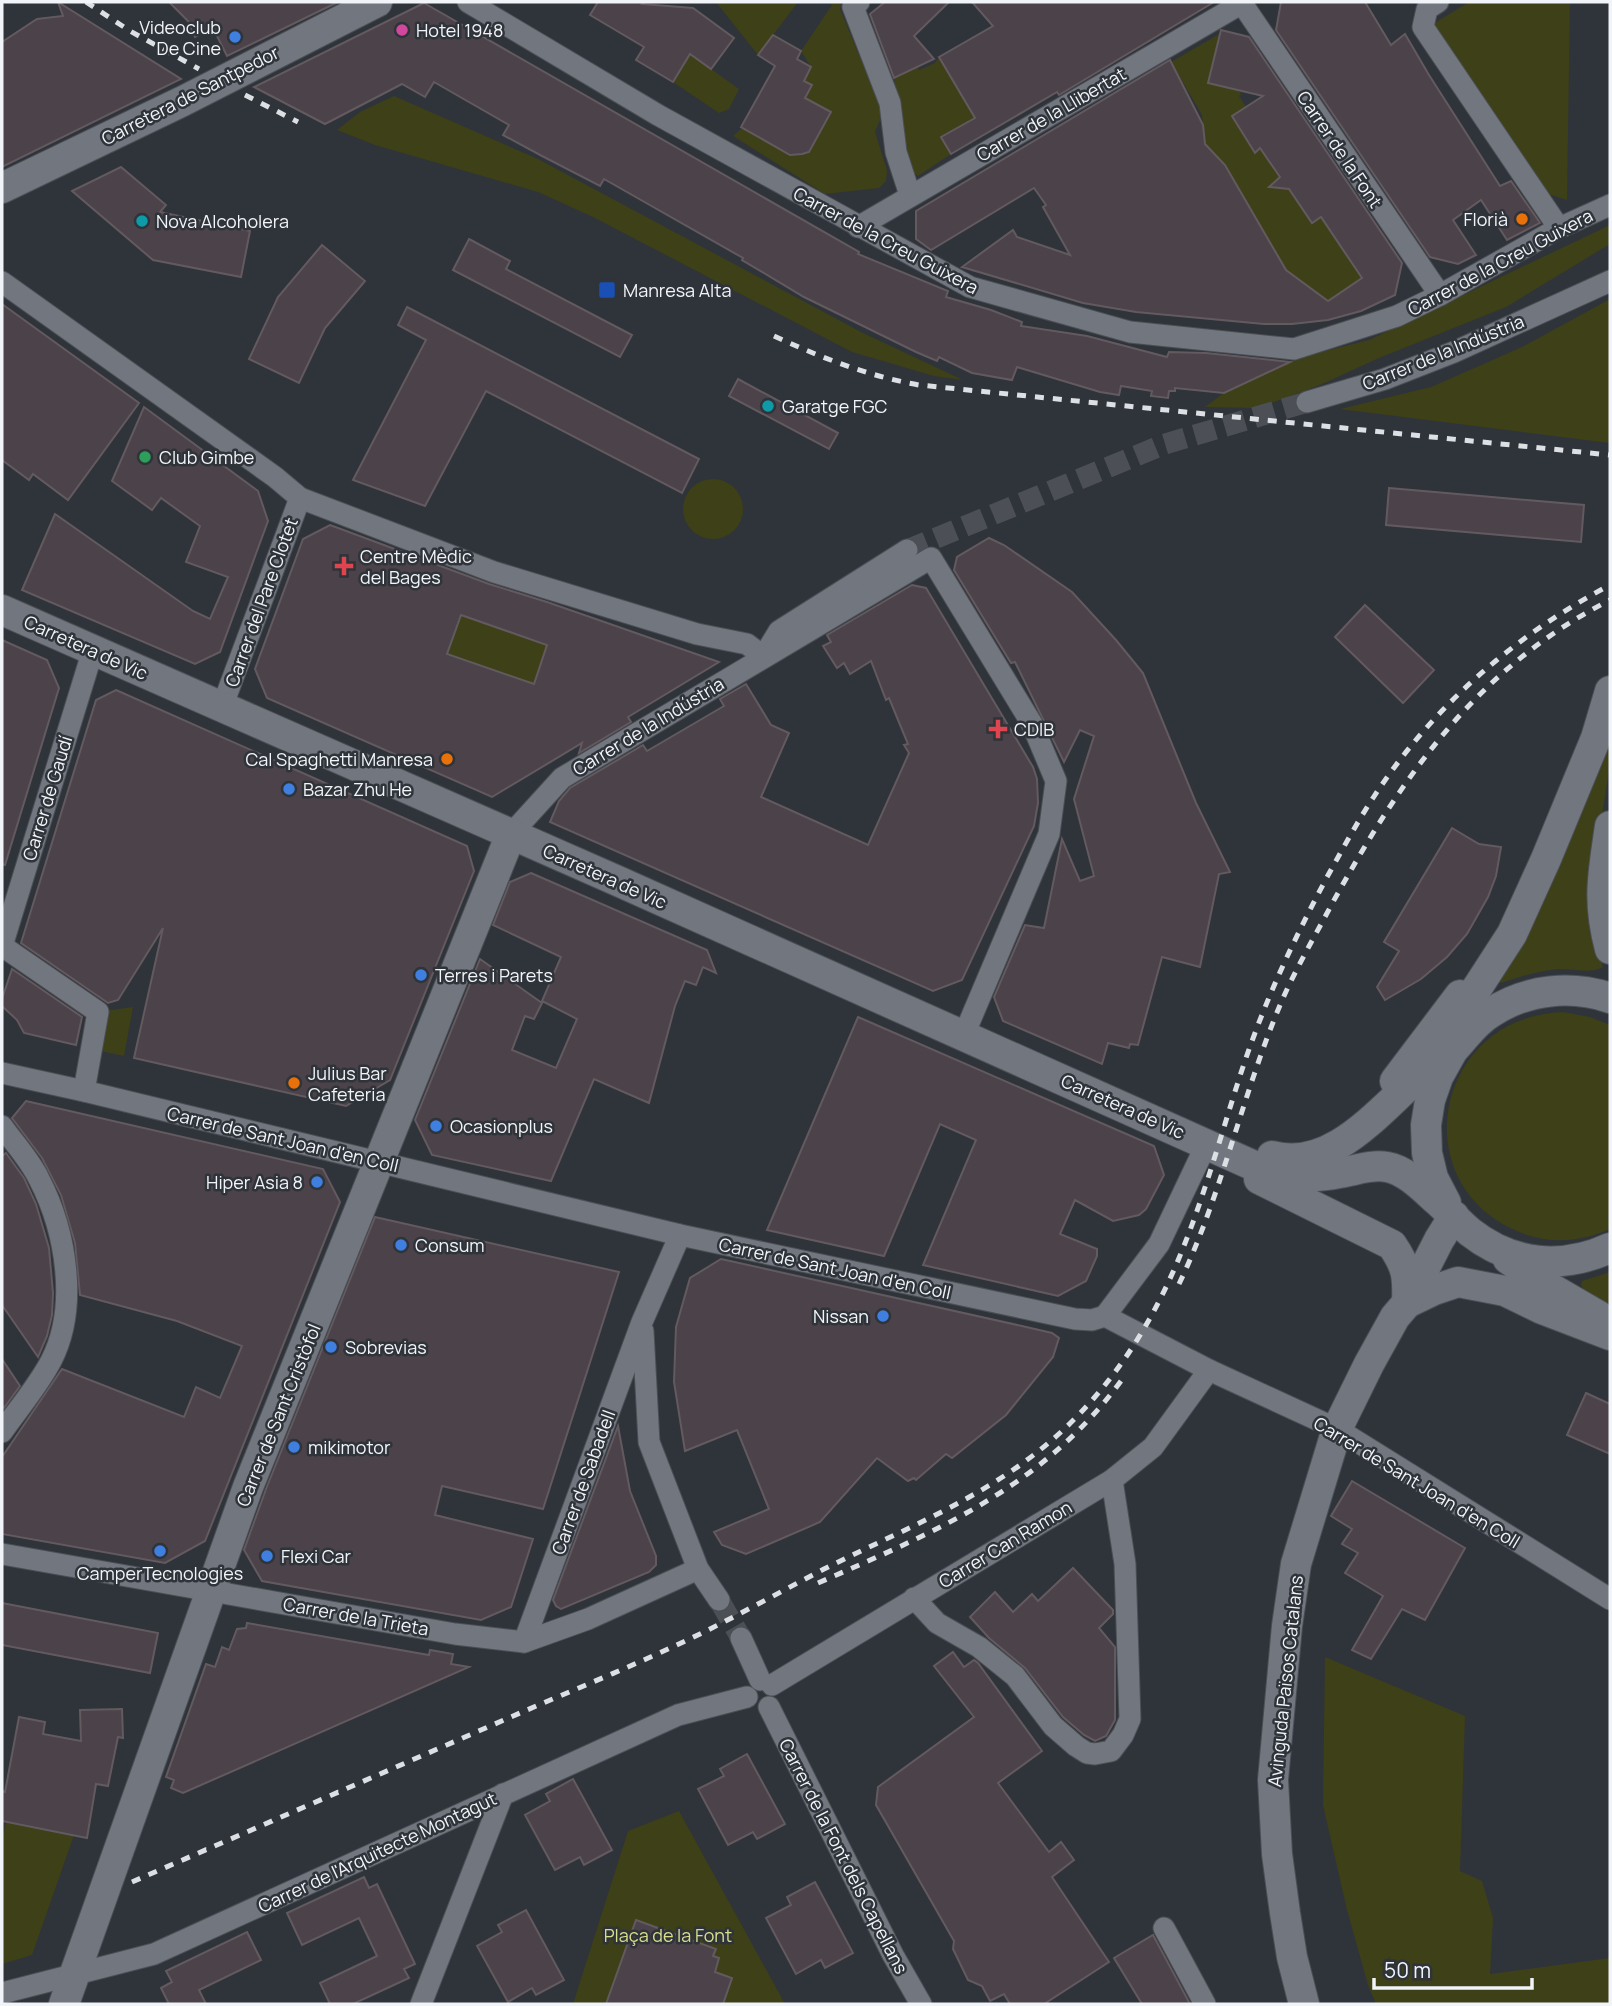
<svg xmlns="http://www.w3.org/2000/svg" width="1612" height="2006" font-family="Manrope,sans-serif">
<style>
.green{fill:#3e4018}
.building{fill:#4b4349;stroke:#635a60;stroke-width:2;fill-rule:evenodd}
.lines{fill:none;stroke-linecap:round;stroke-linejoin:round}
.street-tunnel{stroke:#4c5056;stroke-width:21;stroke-dasharray:21 10;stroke-linecap:butt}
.street-casing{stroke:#4b4f55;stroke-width:23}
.secondary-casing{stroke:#4b4f55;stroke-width:32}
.street{stroke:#72767f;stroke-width:21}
.secondary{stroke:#72767f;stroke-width:30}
.rail{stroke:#dcdfe3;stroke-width:5;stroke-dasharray:9 9;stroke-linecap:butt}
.hotel-dot{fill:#d1479c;stroke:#2f333a;stroke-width:2.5}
.shop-dot{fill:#3f7fe0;stroke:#2f333a;stroke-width:2.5}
.food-dot{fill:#e8710a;stroke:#2f333a;stroke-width:2.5}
.culture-dot{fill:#0f9aa8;stroke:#2f333a;stroke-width:2.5}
.transit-dot{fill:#1a4fb4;stroke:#2f333a;stroke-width:2.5}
.leisure-dot{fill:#2e9e5b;stroke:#2f333a;stroke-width:2.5}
.health-dot{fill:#e0444e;stroke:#2f333a;stroke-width:2.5}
.labels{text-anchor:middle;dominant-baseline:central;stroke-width:5;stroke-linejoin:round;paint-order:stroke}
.poi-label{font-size:18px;fill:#f1f4f8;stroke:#2f333a;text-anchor:start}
.street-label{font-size:18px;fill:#f1f4f8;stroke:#2f333a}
.park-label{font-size:18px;fill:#d8de8a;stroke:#2f333a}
</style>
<rect width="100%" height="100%" fill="#2f333a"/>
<g class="green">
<polygon points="716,2 798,2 758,55"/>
<polygon points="828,2 841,2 840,9 883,113 875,132 887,170 886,181 879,188 825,194 733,136 742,128 776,147 812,86 804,81 811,67 801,51 832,5"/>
<polygon points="1469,2 1570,2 1567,200 1545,193 1433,24"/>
<polygon points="1221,33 1241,95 1239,96 1265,136 1270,163 1280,178 1273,183 1275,187 1293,177 1313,223 1322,216 1362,278 1328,301 1286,270 1271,247 1225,165 1205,144 1202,115 1171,62"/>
<polygon points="690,54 739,89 729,109 719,113 673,82"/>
<polygon points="939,57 975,118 941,137 951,154 918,176 910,170 894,78 918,67 919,70 935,63"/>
<polygon points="394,96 538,159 863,333 963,380 934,376 852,352 593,217 538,192 375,145 337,130 360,112"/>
<polygon points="1610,225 1610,244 1506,307 1379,358 1320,385 1258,408 1205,407 1224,393 1294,360 1294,355 1317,353 1369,340"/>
<polygon points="1610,299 1610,443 1340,409 1431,387 1522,347"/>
<circle cx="713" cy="509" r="30"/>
<polygon points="461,615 547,645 534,684 447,654"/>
<path d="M1607,745L1610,746V765L1595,859L1594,939L1603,967C1593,974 1573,969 1560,969C1539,971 1521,976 1501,983L1496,979C1537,903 1581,828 1607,745Z"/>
<polygon points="133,1007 124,1056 91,1049 98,1012"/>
<path d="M1563,1012L1590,1017L1610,1025V1229C1584,1241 1554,1244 1527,1235C1402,1193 1430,1017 1563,1012Z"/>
<polygon points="1610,1272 1610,1305 1585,1291 1581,1285 1582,1281"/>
<polygon points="1325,1657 1465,1716 1460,1871 1482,1881 1493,1918 1490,1974 1610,1958 1610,2004 1376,2004 1368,1985 1347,1910 1323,1805"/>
<polygon points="679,1811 785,2004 573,2004 628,1831"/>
<polygon points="6,1822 74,1835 32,1955 2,1964 2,1840"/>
</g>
<g class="building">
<polygon points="58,2 181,79 2,167 2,42 37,19 63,16"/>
<polygon points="169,2 338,2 227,56 213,28 195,37 188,21"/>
<polygon points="598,2 644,2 642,4 693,8 734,38 711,69 690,54 673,82 636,60 644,47 590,15"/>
<polygon points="885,2 949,2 914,36 934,59 894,78 870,14"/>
<polygon points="972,2 1214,2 1059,95 1057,92 951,154 941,137 975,118 939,57 993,26"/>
<polygon points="1281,2 1365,2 1391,45 1405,34 1429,75 1500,186 1511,181 1540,223 1507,240 1481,200 1453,220 1476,255 1458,264 1430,257 1276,30"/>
<polygon points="424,3 859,252 858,254 948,291 946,297 991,310 1022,322 1021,326 1087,336 1167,357 1169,352 1206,353 1290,362 1224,393 1175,388 1175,391 1169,391 1168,398 1151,396 1152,391 1121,386 1119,395 1100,392 1017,367 1012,380 972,373 939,357 937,361 916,352 804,297 742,260 743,258 604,179 600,186 542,156 503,135 509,125 434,82 425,97 402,84 325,124 254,87"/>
<polygon points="1221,30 1249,37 1402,263 1395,295 1361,311 1328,320 1292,324 1264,324 1136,312 1083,303 962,267 1013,230 1017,237 1070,255 1043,207 1046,205 1034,188 931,250 916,239 916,211 1170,60 1203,125 1205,144 1225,165 1286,270 1328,301 1362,278 1321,217 1312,223 1289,189 1269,187 1280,177 1260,148 1255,153 1232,116 1263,96 1208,83"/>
<polygon points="773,35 801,51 797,59 811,67 804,81 812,85 805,98 831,112 809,152 802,154 790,155 741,127 775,66 758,55"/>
<polygon points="121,167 166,205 160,212 250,231 241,277 153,260 72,191"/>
<polygon points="469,239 510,261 506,269 632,335 620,357 453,270"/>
<polygon points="322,245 365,281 325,328 299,383 249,359 278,297"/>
<polygon points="2,304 139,403 68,500 33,474 29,480 2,460"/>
<polygon points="407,307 699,459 682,493 486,391 425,506 353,480 426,340 398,325"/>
<polygon points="738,379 838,433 829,449 729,396"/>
<polygon points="144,407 258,491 268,521 220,652 195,664 22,590 55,514 193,611 210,619 228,577 186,562 200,526 161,498 152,510 112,481"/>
<polygon points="1389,488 1584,505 1581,542 1386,525"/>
<path d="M330,525L489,584L547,602L719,662L628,717L631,722L579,753L582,743L492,797L267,698L255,669L303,539ZM461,615L547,645L534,684L447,654Z"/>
<polygon points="989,538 1004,545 1072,592 1116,640 1143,673 1196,803 1230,872 1219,874 1200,967 1162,957 1138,1045 1130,1044 1129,1048 1108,1043 1102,1064 1003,1021 994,997 1025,925 1044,928 1062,839 1080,881 1094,876 1074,799 1094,736 1080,730 1064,762 1015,662 1011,663 954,570 957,557"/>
<polygon points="912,585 926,588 1033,767 1037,779 1038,803 1034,826 962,980 933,991 550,822 559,801 570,788 643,745 647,751 724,706 720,699 746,684 771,725 789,733 761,797 868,845 909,753 904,745 908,744 889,698 886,700 871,661 850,674 844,663 837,668 823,646 831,642 827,635"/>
<polygon points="1365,605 1434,670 1403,703 1335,637"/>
<polygon points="2,640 47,660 59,688 5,865 2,864"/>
<polygon points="116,690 467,846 474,871 390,1080 346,1106 134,1058 163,928 118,1000 108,1003 21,943 96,700"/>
<polygon points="1452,828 1479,844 1501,847 1496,876 1488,897 1467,934 1447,957 1421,979 1385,1000 1377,987 1399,951 1384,942"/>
<polygon points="531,873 707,950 716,973 703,967 696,985 685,981 675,1006 649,1103 594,1079 551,1181 432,1155 415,1120 480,959 542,1003 534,1019 525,1016 512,1050 556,1068 577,1019 542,1001 561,957 493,925 510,882"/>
<polygon points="12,969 82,1017 76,1045 24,1033 17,1020 2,1006 2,999"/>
<polygon points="858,1017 1154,1146 1164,1175 1146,1209 1139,1215 1113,1221 1075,1200 1060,1234 1097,1249 1097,1256 1086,1281 1058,1296 923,1265 976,1140 940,1124 884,1256 767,1230"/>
<polygon points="26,1101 323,1169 340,1202 205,1541 165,1563 2,1534 2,1457 62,1369 184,1417 196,1387 220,1398 242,1346 177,1321 80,1295 75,1243 61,1195 42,1158 12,1118"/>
<polygon points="6,1153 24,1178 36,1204 49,1248 53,1293 52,1315 47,1336 38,1357 2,1305 2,1156"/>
<polygon points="375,1217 619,1272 543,1509 442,1486 435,1515 533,1539 511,1607 481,1620 262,1581 244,1550 266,1489"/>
<polygon points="721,1259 1022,1326 1052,1333 1059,1338 1053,1357 1006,1415 952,1458 946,1454 916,1480 914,1478 908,1481 877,1458 820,1522 746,1554 722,1545 714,1532 769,1509 737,1430 685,1451 674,1382 676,1327 690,1278"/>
<polygon points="2,1359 20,1386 4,1408 2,1405"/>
<polygon points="1586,1393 1610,1404 1610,1454 1567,1435"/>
<polygon points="618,1426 630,1491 656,1556 656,1565 649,1572 561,1609 556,1606 553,1600"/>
<polygon points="1352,1481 1465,1548 1425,1620 1402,1609 1371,1659 1352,1650 1383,1596 1345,1573 1358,1553 1342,1544 1352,1529 1331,1516"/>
<polygon points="1073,1568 1113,1610 1113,1614 1099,1628 1115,1647 1115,1720 1106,1736 1095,1741 1084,1735 1063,1717 1025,1668 989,1638 970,1617 995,1592 1013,1612 1032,1594 1038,1601"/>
<polygon points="2,1603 158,1633 150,1673 2,1645"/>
<polygon points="247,1623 429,1655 430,1650 453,1654 451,1664 469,1667 183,1793 171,1788 174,1780 166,1777 206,1664 215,1667 222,1647 229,1650 237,1629 246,1628"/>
<polygon points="953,1652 964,1667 974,1660 978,1663 1042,1751 998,1783 1049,1852 1061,1842 1074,1860 1052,1877 1109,1962 1044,2004 1010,2004 1004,1994 990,2001 982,1986 968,1980 953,1949 954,1941 876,1805 878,1787 974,1717 934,1666"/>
<polygon points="122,1709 123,1738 118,1737 108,1786 96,1784 87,1838 2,1821 2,1791 5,1792 19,1717 45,1722 43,1734 81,1741 80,1710"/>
<polygon points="747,1754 785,1824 757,1839 753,1832 728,1845 698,1789 724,1776 720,1769"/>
<polygon points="573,1779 612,1850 584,1865 580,1857 555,1870 525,1815 550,1801 546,1794"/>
<polygon points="364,1877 369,1888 377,1884 415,1964 404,1969 409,1978 353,2004 330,2004 320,1983 377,1956 359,1918 302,1945 287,1913"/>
<polygon points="815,1882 853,1953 825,1968 821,1960 796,1974 766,1918 791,1905 787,1897"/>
<polygon points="526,1910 564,1980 536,1995 532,1988 508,2002 477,1946 502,1932 498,1925"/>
<polygon points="636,1920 716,1949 713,1956 719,1958 715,1972 732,1978 723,2004 606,2004"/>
<polygon points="247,1932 261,1960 199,1990 206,2004 169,2004 161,1988 172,1982 166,1971"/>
<polygon points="1153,1935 1190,2004 1142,2004 1114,1958"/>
</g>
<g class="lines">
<g class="street-tunnel">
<polyline points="907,550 1165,444 1307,402"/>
<polyline points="719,1600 741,1638"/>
</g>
<defs>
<g id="street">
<polyline points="468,2 658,115 970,287 1130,332 1294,349 1397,316 1440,295 1559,228 1610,205"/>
<polyline points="859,2 853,7 890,103 896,152 910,195"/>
<polyline points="1241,2 1440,295"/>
<polyline points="1438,2 1427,9 1423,27 1559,228"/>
<polyline points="858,227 1244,2"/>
<polyline points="2,282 275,477 300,498 494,572 697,634 747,644 764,657"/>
<polyline points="1307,402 1385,379 1454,352 1610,281"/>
<polyline points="768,649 779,631 907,550"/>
<polyline points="222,707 300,498"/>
<polyline points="511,834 562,778 931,558 1032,724 1056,781 1049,834 963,1037"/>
<polyline points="2,946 93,650"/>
<polyline points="2,946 98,1012 84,1091"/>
<polyline points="2,1073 84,1091 680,1235 1075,1319 1092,1320 1105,1316 1209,1370 1337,1429 1610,1599"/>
<path d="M2,1126C14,1143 30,1160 39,1179C66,1231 79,1307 51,1361C38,1386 18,1409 2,1432"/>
<polyline points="1105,1316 1159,1244 1207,1143"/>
<polyline points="643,1331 649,1442 698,1569 719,1600"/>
<polyline points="2,1554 455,1634 524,1642 588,1619 698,1569"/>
<polyline points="914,1598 937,1623 979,1647 1015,1676 1053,1726 1076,1746 1087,1753 1095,1754 1111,1751 1123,1735 1130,1719 1125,1564 1112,1480"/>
<polyline points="741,1638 760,1680"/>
<polyline points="524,1642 642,1322 680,1235"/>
<polyline points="772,1685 1112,1480 1153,1447 1209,1370"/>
<polyline points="769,1707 893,1955 921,2004"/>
<polyline points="1164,1928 1205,2004"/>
<polyline points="2,1993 154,1954 678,1715 747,1697"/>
<polyline points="421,2004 503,1794"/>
</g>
<g id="secondary">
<polyline points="2,188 183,101 377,2"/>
<path d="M2,610L620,882L1270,1173C1293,1176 1316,1178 1339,1173C1354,1171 1371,1164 1387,1167C1405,1170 1422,1187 1435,1199C1447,1209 1458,1222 1470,1232C1512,1265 1562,1270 1610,1248"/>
<path d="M1610,826C1603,874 1597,901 1610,949"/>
<polyline points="1395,1081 1460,995"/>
<path d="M1272,1156C1327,1171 1372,1119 1408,1086C1422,1072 1440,1062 1454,1049C1466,1036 1476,1021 1492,1012C1527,989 1572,985 1610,998"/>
<path d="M1259,1179L1392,1245C1407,1267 1408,1276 1407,1303"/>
<polyline points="1446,1203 1433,1178 1427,1153 1426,1125 1430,1100 1438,1077 1453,1050 1466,1005 1512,934 1546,859 1596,738 1610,691"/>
<polyline points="1508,1259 1542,1283 1599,1316"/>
<polyline points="1407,1303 1434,1290 1458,1282 1505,1291 1542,1309 1610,1335"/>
<polyline points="64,2004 248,1487 511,834"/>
<polyline points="1304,2004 1292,1957 1285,1913 1277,1854 1273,1780 1287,1626 1296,1564 1337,1429 1369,1364 1395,1317 1407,1303 1439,1240 1454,1216"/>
</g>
</defs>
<use href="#street" class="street-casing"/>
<use href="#secondary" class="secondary-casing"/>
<use href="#street" class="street"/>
<use href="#secondary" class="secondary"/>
<g class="rail">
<polyline points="86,2 130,31 199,69"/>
<polyline points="245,95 298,122"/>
<path d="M774,336C822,358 868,376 919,385L1610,455"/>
<path d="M1179,1284C1221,1196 1241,1100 1278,1010C1293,973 1314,938 1333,902C1403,775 1477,668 1610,600"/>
<path d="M818,1583C939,1530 1044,1487 1124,1377"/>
<path d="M132,1882C256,1828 380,1774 504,1720C570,1691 639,1664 704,1632C744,1612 784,1590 824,1569C924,1519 1018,1486 1094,1398C1177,1303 1202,1195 1239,1079C1262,1007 1291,945 1326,879C1341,852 1356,824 1373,798C1432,707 1515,635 1610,585"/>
</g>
</g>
<circle class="hotel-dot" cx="402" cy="30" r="7"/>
<g class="shop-dot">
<circle cx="235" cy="37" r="7"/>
<circle cx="289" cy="789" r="7"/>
<circle cx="421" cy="975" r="7"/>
<circle cx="436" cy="1126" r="7"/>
<circle cx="317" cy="1182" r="7"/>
<circle cx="401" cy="1245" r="7"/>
<circle cx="883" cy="1316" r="7"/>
<circle cx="331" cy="1347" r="7"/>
<circle cx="294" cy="1447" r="7"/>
<circle cx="160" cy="1551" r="7"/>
<circle cx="267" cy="1556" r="7"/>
</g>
<g class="food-dot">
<circle cx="1522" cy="219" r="7"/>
<circle cx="447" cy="759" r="7"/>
<circle cx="294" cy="1083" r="7"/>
</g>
<g class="culture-dot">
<circle cx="142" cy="221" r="7"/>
<circle cx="768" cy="406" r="7"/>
</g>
<rect class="transit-dot" x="598" y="281" width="18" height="18" rx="3.5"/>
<circle class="leisure-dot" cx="145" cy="457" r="7"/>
<g class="health-dot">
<path d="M340.5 555.5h7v7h7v7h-7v7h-7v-7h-7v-7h7z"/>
<path d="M994.5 718.5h7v7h7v7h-7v7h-7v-7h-7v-7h7z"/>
</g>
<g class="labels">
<g class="poi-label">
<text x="221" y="27" text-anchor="end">Videoclub<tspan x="221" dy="21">De Cine</tspan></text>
<text x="416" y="30">Hotel 1948</text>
<text x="1508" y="219" text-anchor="end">Florià</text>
<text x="156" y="221">Nova Alcoholera</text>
<text x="623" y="290">Manresa Alta</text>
<text x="782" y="406">Garatge FGC</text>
<text x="159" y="457">Club Gimbe</text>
<text x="360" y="556">Centre Mèdic<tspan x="360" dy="21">del Bages</tspan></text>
<text x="1014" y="729">CDIB</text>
<text x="433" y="759" text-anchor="end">Cal Spaghetti Manresa</text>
<text x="303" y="789">Bazar Zhu He</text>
<text x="435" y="975">Terres i Parets</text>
<text x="308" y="1073">Julius Bar<tspan x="308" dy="21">Cafeteria</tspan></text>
<text x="450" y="1126">Ocasionplus</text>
<text x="303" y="1182" text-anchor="end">Hiper Asia 8</text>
<text x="415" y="1245">Consum</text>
<text x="869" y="1316" text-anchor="end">Nissan</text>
<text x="345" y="1347">Sobrevias</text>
<text x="308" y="1447">mikimotor</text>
<text x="281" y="1556">Flexi Car</text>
<text x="160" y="1573" text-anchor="middle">CamperTecnologies</text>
</g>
<g class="street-label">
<text transform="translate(190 95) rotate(-27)">Carretera de Santpedor</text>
<text transform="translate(1051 114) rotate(-30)">Carrer de la Llibertat</text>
<text transform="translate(1340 149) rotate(56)">Carrer de la Font</text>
<text transform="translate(886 240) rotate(28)">Carrer de la Creu Guixera</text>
<text transform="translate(1500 262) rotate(-28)">Carrer de la Creu Guixera</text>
<text transform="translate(1443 352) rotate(-22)">Carrer de la Indústria</text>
<text transform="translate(261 602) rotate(-70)">Carrer del Pare Clotet</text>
<text transform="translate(86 647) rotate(24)">Carretera de Vic</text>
<text transform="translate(648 726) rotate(-31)">Carrer de la Indústria</text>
<text transform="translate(47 798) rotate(-73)">Carrer de Gaudí</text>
<text transform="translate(605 876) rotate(24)">Carretera de Vic</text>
<text transform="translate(1123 1106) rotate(24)">Carretera de Vic</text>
<text transform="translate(283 1139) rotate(13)">Carrer de Sant Joan d'en Coll</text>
<text transform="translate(835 1268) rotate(12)">Carrer de Sant Joan d'en Coll</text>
<text transform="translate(278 1415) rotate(-68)">Carrer de Sant Cristòfol</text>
<text transform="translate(583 1482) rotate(-70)">Carrer de Sabadell</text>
<text transform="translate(1417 1482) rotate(31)">Carrer de Sant Joan d'en Coll</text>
<text transform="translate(1005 1544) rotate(-31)">Carrer Can Ramon</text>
<text transform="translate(356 1616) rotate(10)">Carrer de la Trieta</text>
<text transform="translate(1285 1681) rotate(-84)">Avinguda Països Catalans</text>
<text transform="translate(377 1852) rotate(-25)">Carrer de l'Arquitecte Montagut</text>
<text transform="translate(844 1856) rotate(63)">Carrer de la Font dels Capellans</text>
</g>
<g class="park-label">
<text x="668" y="1935">Plaça de la Font</text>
</g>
</g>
<rect width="1612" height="2006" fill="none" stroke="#f1f4f8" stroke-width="7"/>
<path d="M1374 1978v10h158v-10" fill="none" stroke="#f1f4f8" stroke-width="3.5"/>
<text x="1384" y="1978" font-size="21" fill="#f1f4f8" stroke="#2f333a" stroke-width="5" paint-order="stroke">50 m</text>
</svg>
